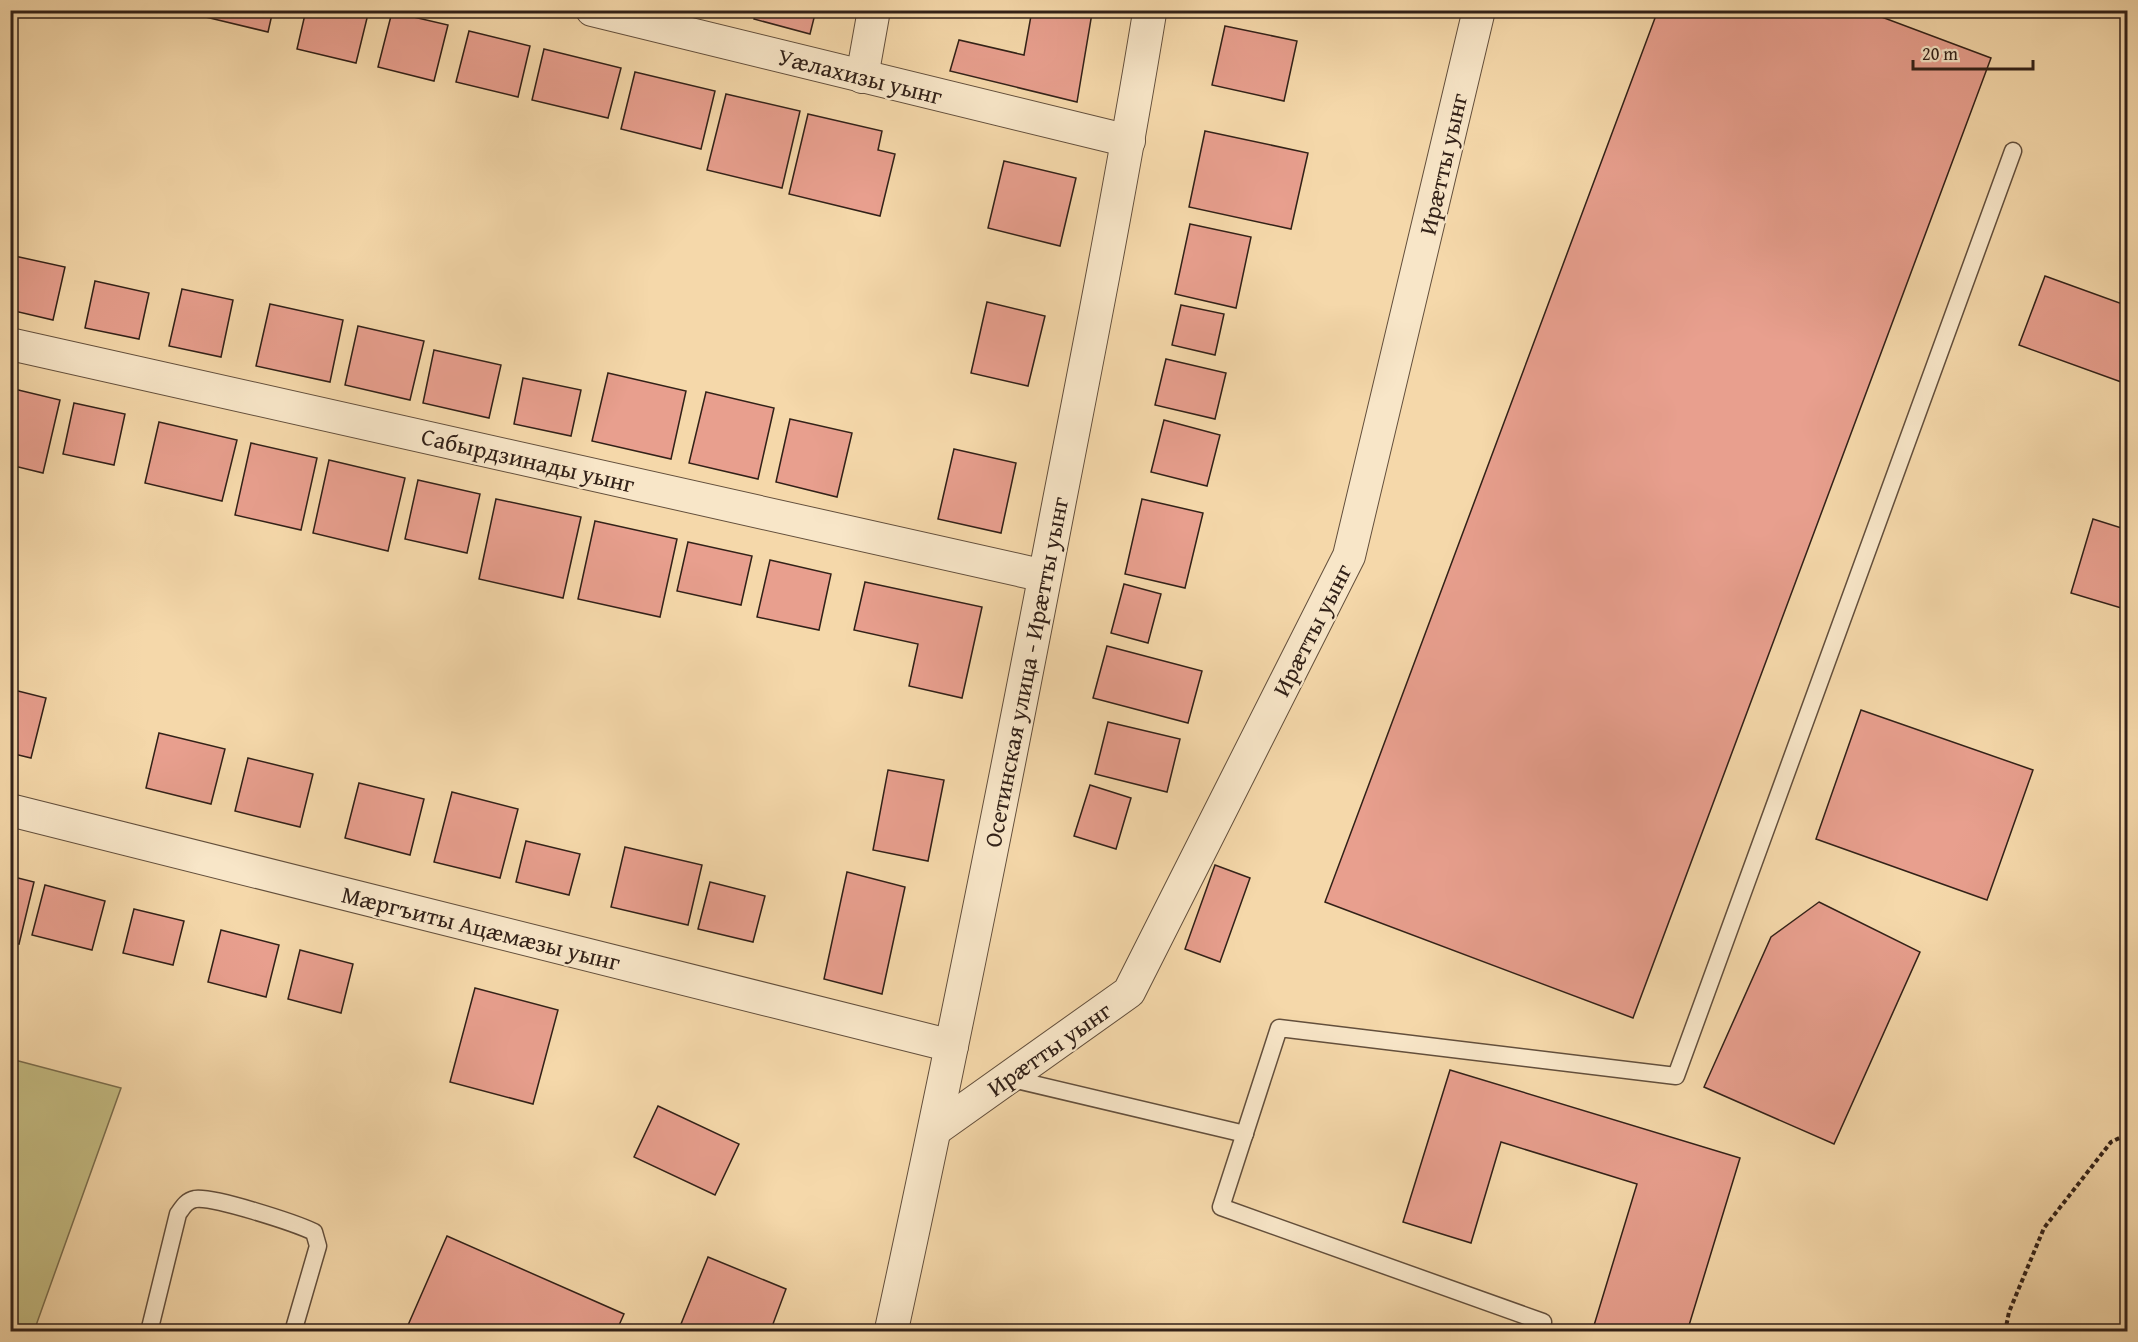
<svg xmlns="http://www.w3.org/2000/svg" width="2138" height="1342" font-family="'Gentium Book Plus',serif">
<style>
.green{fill:#c4bc83;stroke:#7b6e4e;stroke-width:1.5}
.building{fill:#e89f8e;stroke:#322118;stroke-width:1.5}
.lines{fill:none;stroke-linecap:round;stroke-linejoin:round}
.service-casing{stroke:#634f3c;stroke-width:19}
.minor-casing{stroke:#634f3c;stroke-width:34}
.tertiary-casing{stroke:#634f3c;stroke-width:35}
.path{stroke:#322118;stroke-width:4;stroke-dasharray:4.5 3;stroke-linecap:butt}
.service{stroke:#f8e6c8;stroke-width:16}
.minor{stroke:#f8e6c8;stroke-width:32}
.tertiary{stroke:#f8e6c8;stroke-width:33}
.labels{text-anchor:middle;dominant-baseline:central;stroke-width:4.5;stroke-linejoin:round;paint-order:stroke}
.street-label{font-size:24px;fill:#322118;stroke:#f8e6c8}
</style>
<rect width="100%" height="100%" fill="#f5d8aa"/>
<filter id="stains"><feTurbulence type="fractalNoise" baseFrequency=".00333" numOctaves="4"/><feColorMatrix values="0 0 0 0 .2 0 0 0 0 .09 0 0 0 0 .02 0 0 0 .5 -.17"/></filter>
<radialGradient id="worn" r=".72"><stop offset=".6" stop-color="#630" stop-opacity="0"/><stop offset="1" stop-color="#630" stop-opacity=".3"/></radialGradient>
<polygon class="green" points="11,1059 121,1088 34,1331 11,1331"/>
<g class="building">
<polygon points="194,10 273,10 268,32 193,14"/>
<polygon points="306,10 369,10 356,63 297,49"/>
<polygon points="757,10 816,10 810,34 754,19"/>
<polygon points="1032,10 1075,10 1092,13 1077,102 950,71 959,40 1024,55"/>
<polygon points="1658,10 1863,10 1991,58 1633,1018 1325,902"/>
<polygon points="392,12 448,25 434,81 378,67"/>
<polygon points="1225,26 1297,41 1284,101 1212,85"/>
<polygon points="469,31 530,46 518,97 456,82"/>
<polygon points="544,49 621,68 608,118 532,100"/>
<polygon points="635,72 715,91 701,149 621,129"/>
<polygon points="726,94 800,111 782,188 707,170"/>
<polygon points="808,114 882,131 878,150 895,154 880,216 789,194"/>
<polygon points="1205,131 1308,153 1291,229 1189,207"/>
<polygon points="1004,161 1076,178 1060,246 988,228"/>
<polygon points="1190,224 1251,237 1236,308 1175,294"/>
<polygon points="10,255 65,267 53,320 10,310"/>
<polygon points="2045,276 2128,306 2128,372 2124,383 2019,345"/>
<polygon points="95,281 149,293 139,339 85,328"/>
<polygon points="182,289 233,300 221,357 169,346"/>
<polygon points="987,302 1045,316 1028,386 971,373"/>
<polygon points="270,304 343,320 330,382 256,366"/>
<polygon points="1181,305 1224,314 1215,355 1172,345"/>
<polygon points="358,326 424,341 410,400 345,385"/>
<polygon points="434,350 501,365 489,418 423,403"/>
<polygon points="1166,359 1226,373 1215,419 1155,405"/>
<polygon points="608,373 686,391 671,459 592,441"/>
<polygon points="523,378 581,390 571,436 514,424"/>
<polygon points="10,388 60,400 43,473 10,465"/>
<polygon points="706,392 774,408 758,479 689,463"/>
<polygon points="74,403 125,414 114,465 63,454"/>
<polygon points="790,419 852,433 837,497 776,482"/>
<polygon points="1164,420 1220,435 1207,486 1151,472"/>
<polygon points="159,422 237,440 222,501 145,483"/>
<polygon points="251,443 317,458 301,530 235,515"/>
<polygon points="954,449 1016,463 1001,533 938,519"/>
<polygon points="329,460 405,478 388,551 313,533"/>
<polygon points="418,480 480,494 467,553 405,539"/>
<polygon points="496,499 581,517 563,598 479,579"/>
<polygon points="1142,499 1203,513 1185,588 1125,574"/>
<polygon points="2093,519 2128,530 2128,610 2071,593"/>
<polygon points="595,521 677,539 660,617 578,599"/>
<polygon points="688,542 752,556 741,605 677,591"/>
<polygon points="770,560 831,574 819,630 757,617"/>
<polygon points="865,582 982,607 962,698 909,686 918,644 854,630"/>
<polygon points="1124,584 1161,594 1148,643 1111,633"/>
<polygon points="1107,646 1202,671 1188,723 1093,698"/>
<polygon points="10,689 46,698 31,758 10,753"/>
<polygon points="1861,710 2033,770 1987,900 1816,839"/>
<polygon points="1108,722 1180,739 1167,792 1095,774"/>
<polygon points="159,733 225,749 211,804 146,788"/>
<polygon points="248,758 313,774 300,827 235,811"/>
<polygon points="888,770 944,780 928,861 873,850"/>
<polygon points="359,783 424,799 410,855 345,838"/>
<polygon points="1090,785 1131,798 1116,849 1074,836"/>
<polygon points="452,792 518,809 500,878 434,862"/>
<polygon points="526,841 580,854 569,895 516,882"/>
<polygon points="625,847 702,865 688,925 611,907"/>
<polygon points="1215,865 1250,878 1220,962 1185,949"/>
<polygon points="847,872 905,887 882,994 824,979"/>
<polygon points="10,876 34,882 19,944 10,942"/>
<polygon points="710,882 765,896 753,942 698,929"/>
<polygon points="45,885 105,901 92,950 32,935"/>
<polygon points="1819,902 1920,952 1834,1144 1704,1087 1771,937"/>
<polygon points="134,909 184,921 173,965 123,953"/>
<polygon points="221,930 279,945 266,997 208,982"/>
<polygon points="300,950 353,964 341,1013 288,999"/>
<polygon points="475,988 558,1010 533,1104 450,1082"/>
<polygon points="1450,1070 1740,1158 1687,1332 1592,1332 1637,1184 1501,1142 1471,1243 1403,1222"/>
<polygon points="658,1106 739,1144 715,1195 634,1157"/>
<polygon points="447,1236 624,1314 616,1332 405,1332"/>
<polygon points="708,1257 786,1289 770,1332 684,1332 679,1329"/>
</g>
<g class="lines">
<defs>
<g id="service">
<polyline points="1008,1078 1245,1134"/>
<polyline points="1543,1322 1221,1207 1279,1028 1676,1076 2013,151"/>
<path d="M149,1332L178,1214C183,1207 186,1201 195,1199C213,1196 295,1223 314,1232L318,1246L293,1332"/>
</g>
<g id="minor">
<polyline points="592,10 1129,141"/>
<polyline points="862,77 874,10"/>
<polyline points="10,344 1045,576"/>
<polyline points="10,810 952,1046"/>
<polyline points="935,1130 1129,992 1349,556 1479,10"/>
</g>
<path id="tertiary" d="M891,1332C951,1056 1006,780 1059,503C1091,339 1123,175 1150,10"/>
</defs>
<use href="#service" class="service-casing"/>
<use href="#minor" class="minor-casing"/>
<use href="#tertiary" class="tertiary-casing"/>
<polyline class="path" points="2005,1332 2009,1312 2044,1228 2111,1142 2128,1134"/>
<use href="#service" class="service"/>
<use href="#minor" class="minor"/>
<use href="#tertiary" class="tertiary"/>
</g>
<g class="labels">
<g class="street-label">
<text transform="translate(860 76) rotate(14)">Уӕлахизы уынг</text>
<text transform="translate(1443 164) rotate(-77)">Ирæтты уынг</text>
<text transform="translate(528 460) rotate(13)">Сабырдзинады уынг</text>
<text transform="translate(1312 630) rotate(-63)">Ирæтты уынг</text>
<text transform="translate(1026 672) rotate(-79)">Осетинская улица - Ирæтты уынг</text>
<text transform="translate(481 928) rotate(14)">Мӕргъиты Ацӕмӕзы уынг</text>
<text transform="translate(1049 1049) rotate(-35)">Ирæтты уынг</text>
</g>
</g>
<rect width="2138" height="1342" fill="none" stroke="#f5d8aa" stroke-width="36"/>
<rect x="12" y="12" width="2114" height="1318" fill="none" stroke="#322118" stroke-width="3"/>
<rect x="18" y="18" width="2102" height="1306" fill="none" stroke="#322118" stroke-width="1.5"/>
<path d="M1913 60v9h120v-9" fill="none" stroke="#322118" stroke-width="3"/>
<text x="1922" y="60" font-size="18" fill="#322118" stroke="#f8e6c8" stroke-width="4.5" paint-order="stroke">20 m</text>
<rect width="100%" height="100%" filter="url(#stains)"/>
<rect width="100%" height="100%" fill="url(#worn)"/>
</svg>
